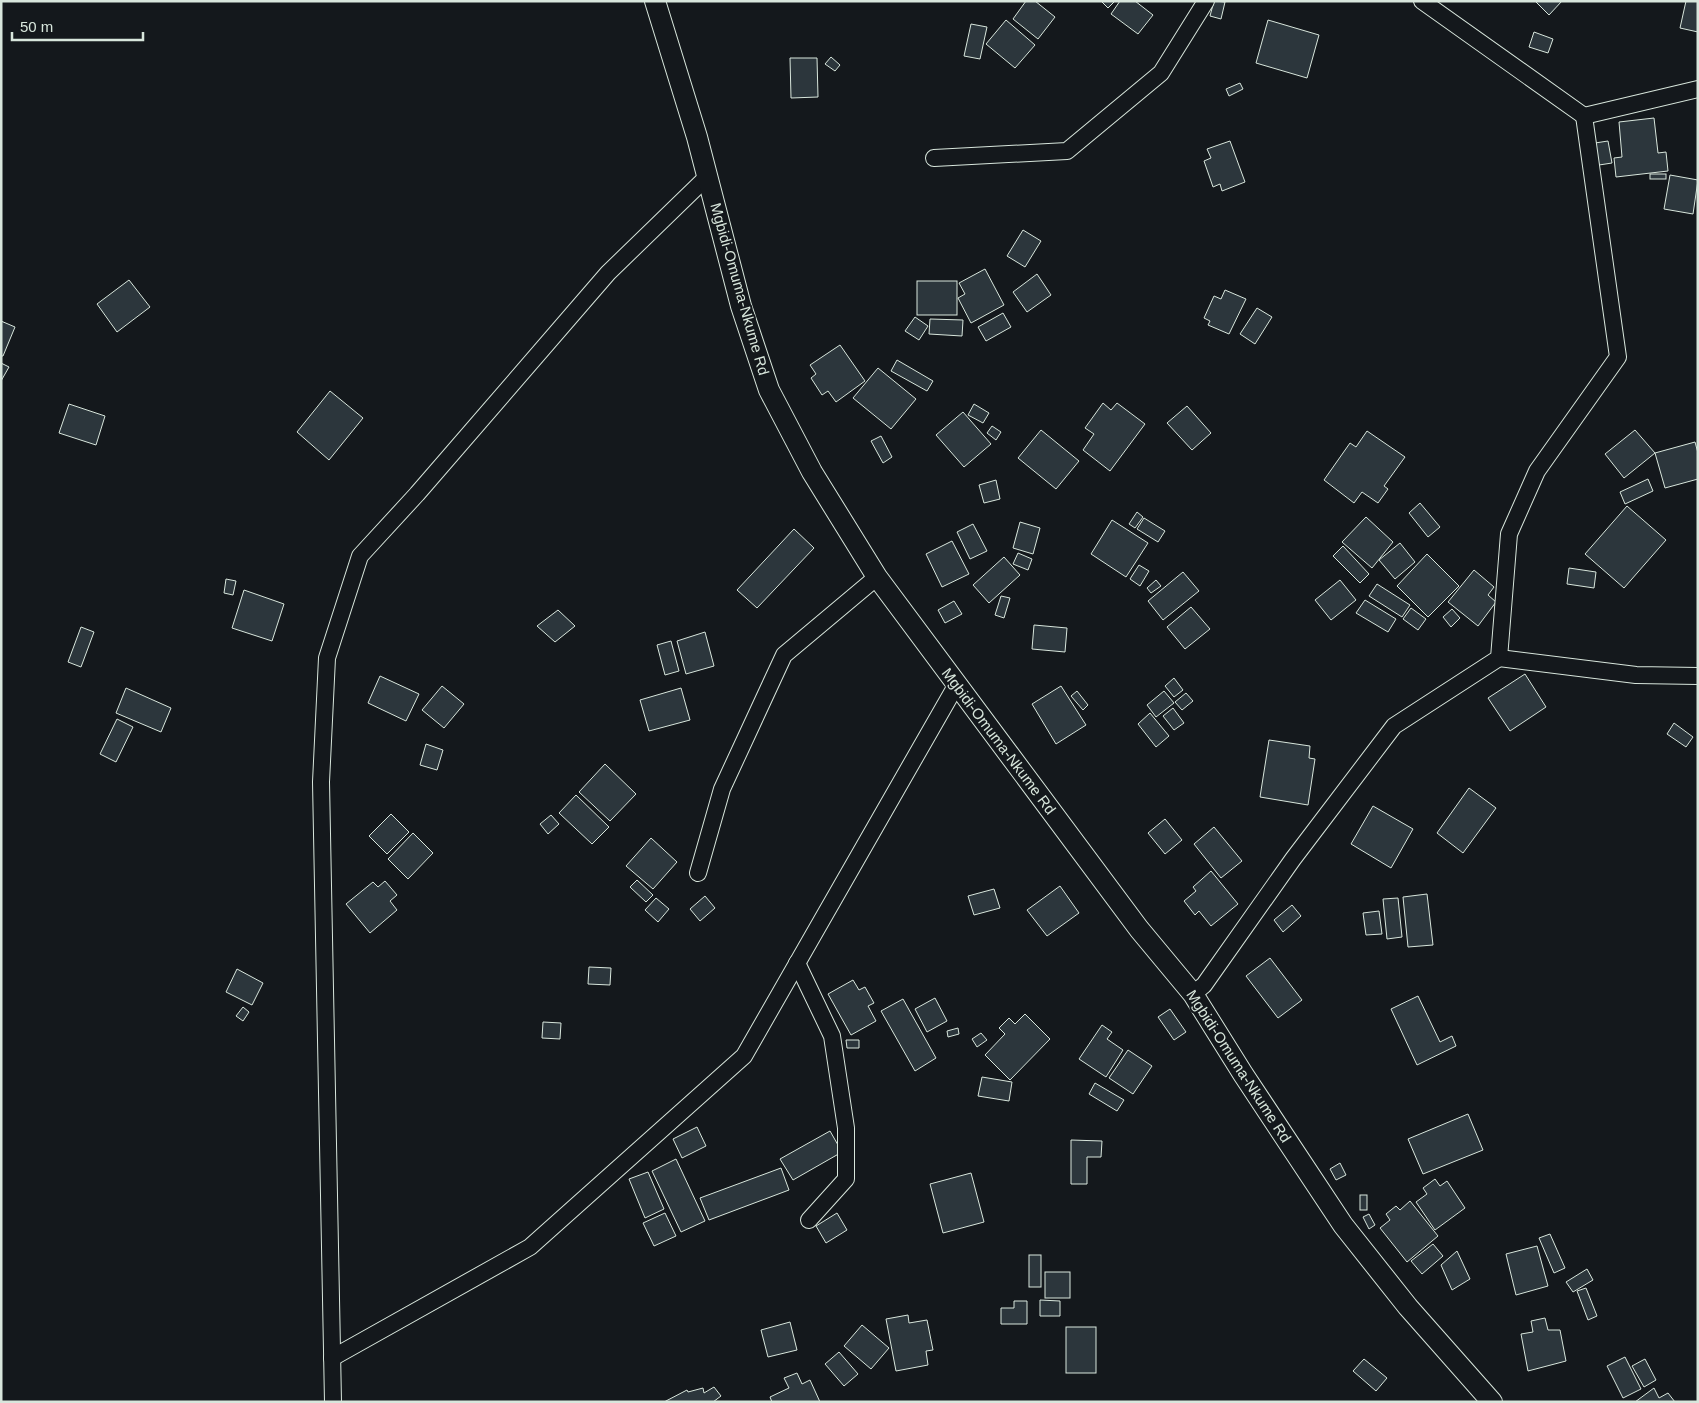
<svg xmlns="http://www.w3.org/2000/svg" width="1699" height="1403" font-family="Helvetica,sans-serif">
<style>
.building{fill:#2c363c;stroke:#d8e6dc}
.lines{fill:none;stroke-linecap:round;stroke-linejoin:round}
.minor-casing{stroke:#d8e6dc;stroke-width:18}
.tertiary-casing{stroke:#d8e6dc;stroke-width:22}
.minor{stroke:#14181c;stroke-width:16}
.tertiary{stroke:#14181c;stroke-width:20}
.labels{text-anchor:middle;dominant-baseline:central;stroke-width:4;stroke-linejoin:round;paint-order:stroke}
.street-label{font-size:15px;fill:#d8e6dc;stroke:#14181c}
</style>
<rect width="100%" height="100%" fill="#14181c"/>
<g class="building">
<polygon points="1026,1 1035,1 1055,17 1038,39 1013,19"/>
<polygon points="1101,1 1115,1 1108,8"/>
<polygon points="1120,1 1135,1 1153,15 1138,34 1111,14"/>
<polygon points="1214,1 1225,2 1221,19 1210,16"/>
<polygon points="1535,1 1562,1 1549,15"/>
<polygon points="1686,1 1698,1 1698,32 1680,28"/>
<polygon points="1006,20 1035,45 1015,68 986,44"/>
<polygon points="1268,20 1319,35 1307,78 1256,63"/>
<polygon points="971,24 987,27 980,59 964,56"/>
<polygon points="1534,32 1553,39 1548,53 1529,47"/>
<polygon points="831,57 840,65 835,71 825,64"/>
<polygon points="790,58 817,58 818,97 791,98"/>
<polygon points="1240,83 1243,89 1229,96 1226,89"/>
<polygon points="1654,118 1658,153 1666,152 1668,171 1616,177 1614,158 1622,157 1619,122"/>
<polygon points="1230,141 1245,182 1222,191 1220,184 1213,187 1204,161 1211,158 1207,149"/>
<polygon points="1608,141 1612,163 1599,165 1595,143"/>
<rect x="1650" y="174" width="16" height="5"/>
<polygon points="1670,175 1698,180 1693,214 1664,209"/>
<polygon points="1023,230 1041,241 1025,267 1007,256"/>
<polygon points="985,269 1004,305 971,323 958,298 965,294 959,283"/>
<polygon points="1037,274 1051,295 1027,312 1013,292"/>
<polygon points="129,280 150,307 117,332 97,304"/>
<rect x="917" y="281" width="40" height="34"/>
<polygon points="1225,290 1246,299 1229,334 1208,325 1210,321 1204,318 1214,296 1221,299"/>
<polygon points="1257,308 1272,317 1255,344 1240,334"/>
<polygon points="1003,313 1011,327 986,341 978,327"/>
<polygon points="915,317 928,326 919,340 905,331"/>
<polygon points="930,319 963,320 962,336 929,334"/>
<polygon points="1,321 15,327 3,356 1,356"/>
<polygon points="840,345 865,381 836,402 828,391 822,395 811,378 816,374 810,365"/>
<polygon points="897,360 933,381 927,391 891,371"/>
<polygon points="1,363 9,367 1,381"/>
<polygon points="878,368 916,399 891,429 853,398"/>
<polygon points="330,391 363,418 329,460 297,432"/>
<polygon points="1103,403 1111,410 1117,403 1145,424 1110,471 1083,450 1094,434 1085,428"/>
<polygon points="69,404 105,416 96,445 59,433"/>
<polygon points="974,404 989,413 983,423 968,415"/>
<polygon points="1187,406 1211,433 1192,450 1167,423"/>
<polygon points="963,412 991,444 964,467 936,435"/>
<polygon points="992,426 1001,432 996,440 987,433"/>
<polygon points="1041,430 1079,461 1056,489 1018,458"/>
<polygon points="1635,430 1655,453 1624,478 1605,454"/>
<polygon points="1367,431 1405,457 1384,486 1388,489 1378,503 1362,492 1354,503 1324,480 1350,443 1356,447"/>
<polygon points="881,436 892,457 883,463 871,441"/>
<polygon points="1695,442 1698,453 1698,479 1665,488 1655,453"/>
<polygon points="1648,479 1653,491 1625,504 1620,492"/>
<polygon points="996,480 1000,499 984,503 979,485"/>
<polygon points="1420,503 1440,527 1428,537 1409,513"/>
<polygon points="1627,506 1666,540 1624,588 1585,554"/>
<polygon points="1137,512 1143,517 1135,528 1129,524"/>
<polygon points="1366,517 1393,542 1372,568 1342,542"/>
<polygon points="1144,518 1165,531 1158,542 1137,529"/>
<polygon points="1112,520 1148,543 1126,577 1091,554"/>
<polygon points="1020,522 1040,528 1033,554 1013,548"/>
<polygon points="973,524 987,551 970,559 957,532"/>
<polygon points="794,529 814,548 757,608 737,590"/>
<polygon points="952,541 969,574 942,587 926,554"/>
<polygon points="1400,543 1415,562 1395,579 1379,560"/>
<polygon points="1343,546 1369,574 1360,583 1333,556"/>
<polygon points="1018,553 1032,559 1028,570 1013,564"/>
<polygon points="1427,554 1459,586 1428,617 1397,586"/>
<polygon points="1004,557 1020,575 989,603 973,585"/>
<polygon points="1139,565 1149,571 1140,586 1130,579"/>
<polygon points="1569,568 1596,572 1594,588 1567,584"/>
<polygon points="1474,570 1494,587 1488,595 1496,602 1478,626 1448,602"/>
<polygon points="1183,572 1199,591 1163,620 1148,601"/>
<polygon points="226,579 236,581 233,595 224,593"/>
<polygon points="1156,580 1161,586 1151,593 1147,588"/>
<polygon points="1340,580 1356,600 1331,620 1315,600"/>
<polygon points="1377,584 1410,605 1402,617 1369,596"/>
<polygon points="244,590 284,604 272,641 232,628"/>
<polygon points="1001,596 1010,598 1004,618 995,615"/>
<polygon points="1365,600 1396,619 1388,632 1356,613"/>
<polygon points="954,601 962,614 945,623 938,610"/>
<polygon points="1191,607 1210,629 1185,649 1167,627"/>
<polygon points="1411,608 1426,619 1418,630 1403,619"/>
<polygon points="1452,609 1460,618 1451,627 1443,617"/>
<polygon points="558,610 575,626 555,642 537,626"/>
<polygon points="1034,625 1067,628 1065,652 1032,649"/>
<polygon points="81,627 94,632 81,667 68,662"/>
<polygon points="705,632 714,666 686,674 677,641"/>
<polygon points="671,641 679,671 665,675 657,645"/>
<polygon points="1525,674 1546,707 1510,731 1488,698"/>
<polygon points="380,676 419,694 406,721 368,703"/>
<polygon points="1174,678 1183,690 1174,697 1165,686"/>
<polygon points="442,686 464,704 444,728 422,710"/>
<polygon points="1061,686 1086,725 1056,744 1032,704"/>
<polygon points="126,688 171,708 161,732 116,713"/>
<polygon points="681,688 690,720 649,731 640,700"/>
<polygon points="1077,691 1088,705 1083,710 1071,696"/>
<polygon points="1164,691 1174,703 1156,717 1147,705"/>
<polygon points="1186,693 1193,701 1182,710 1175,702"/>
<polygon points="1173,708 1184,723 1174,730 1163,716"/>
<polygon points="1150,713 1169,736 1156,747 1138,724"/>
<polygon points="117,719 133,727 116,762 100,754"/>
<polygon points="1674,723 1693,737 1686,747 1667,734"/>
<polygon points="1269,740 1310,746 1309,758 1315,759 1308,805 1260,797"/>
<polygon points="426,744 443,750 437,770 420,765"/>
<polygon points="605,764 636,794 610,821 579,792"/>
<polygon points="1469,788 1496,808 1463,853 1437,833"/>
<polygon points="576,795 609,827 592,844 559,813"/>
<polygon points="1373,806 1413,829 1391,868 1351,844"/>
<polygon points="391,814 409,832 387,854 369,836"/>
<polygon points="551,815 559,824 548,834 540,824"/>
<polygon points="1165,819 1182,840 1165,854 1148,833"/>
<polygon points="1214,827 1242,861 1221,878 1194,844"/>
<polygon points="413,833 433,853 408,879 388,859"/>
<polygon points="651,838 677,862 653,889 626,866"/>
<polygon points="1211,871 1238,904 1211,926 1199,911 1195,915 1184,901 1196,891 1193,887"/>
<polygon points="637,880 653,895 646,902 630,887"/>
<polygon points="385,881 397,895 390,901 397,910 370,933 346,904 373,882 378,887"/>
<polygon points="1060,886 1079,913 1047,936 1027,910"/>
<polygon points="994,889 1000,908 974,915 968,896"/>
<polygon points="1427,894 1433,945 1408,947 1403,897"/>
<polygon points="705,896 715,908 700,921 690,909"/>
<polygon points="656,898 669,909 658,922 645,910"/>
<polygon points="1398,898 1402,937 1387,939 1383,899"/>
<polygon points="1292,905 1301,916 1283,932 1274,920"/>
<polygon points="1379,911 1382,934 1366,935 1363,913"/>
<polygon points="1270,958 1302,1000 1278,1018 1246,976"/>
<polygon points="589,967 611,968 610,985 588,984"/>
<polygon points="237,969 263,983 252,1005 226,992"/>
<polygon points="853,980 859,990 865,987 874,1003 868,1006 876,1021 851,1035 828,994"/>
<polygon points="1418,996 1440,1042 1452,1036 1456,1046 1417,1065 1391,1009"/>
<polygon points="935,998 947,1021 927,1032 915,1009"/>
<polygon points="903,999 936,1058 915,1071 881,1011"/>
<polygon points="243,1007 249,1012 243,1021 236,1016"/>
<polygon points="1170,1009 1186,1032 1174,1040 1158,1017"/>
<polygon points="1025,1014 1050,1039 1010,1080 985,1055 1005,1034 999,1028 1009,1018 1015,1024"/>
<polygon points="543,1022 561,1023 560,1039 542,1038"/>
<polygon points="1102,1025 1112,1032 1107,1039 1123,1050 1106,1077 1079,1059"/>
<polygon points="958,1028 959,1034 948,1037 947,1031"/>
<polygon points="981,1033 987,1040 977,1047 972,1039"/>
<polygon points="846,1040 859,1040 859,1048 847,1048"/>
<polygon points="1128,1050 1152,1066 1133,1094 1109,1078"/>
<polygon points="982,1077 1012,1082 1009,1101 978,1096"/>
<polygon points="1095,1083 1124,1100 1117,1111 1089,1094"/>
<polygon points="1468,1114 1483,1150 1423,1174 1408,1139"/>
<polygon points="697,1127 706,1146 682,1158 673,1139"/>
<polygon points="830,1131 842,1152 793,1180 780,1159"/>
<polygon points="1071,1140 1102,1141 1101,1157 1087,1157 1087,1184 1071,1184"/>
<polygon points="676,1159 705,1221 681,1232 652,1171"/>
<polygon points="1340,1163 1346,1175 1336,1180 1330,1169"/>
<polygon points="781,1168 789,1190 709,1220 700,1198"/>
<polygon points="648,1172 664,1209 645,1218 629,1179"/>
<polygon points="971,1173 984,1222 943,1233 930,1184"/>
<polygon points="1435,1179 1440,1186 1447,1181 1465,1208 1435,1230 1416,1202 1427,1194 1423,1188"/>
<rect x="1360" y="1195" width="7" height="15"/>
<polygon points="1410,1201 1438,1236 1407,1262 1380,1228 1390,1220 1386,1214 1396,1206 1400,1210"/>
<polygon points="665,1213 676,1236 654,1246 643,1223"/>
<polygon points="837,1213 847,1230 826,1243 816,1226"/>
<polygon points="1369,1214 1375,1225 1369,1229 1363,1217"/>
<polygon points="1550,1234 1565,1268 1554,1273 1539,1238"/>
<polygon points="1433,1244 1443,1256 1422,1274 1411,1261"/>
<polygon points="1537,1246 1548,1286 1516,1295 1506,1254"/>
<polygon points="1457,1251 1470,1279 1452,1290 1441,1265"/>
<rect x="1029" y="1255" width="12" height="32"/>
<polygon points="1587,1269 1593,1280 1573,1292 1566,1282"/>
<rect x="1045" y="1272" width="25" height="26"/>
<polygon points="1586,1288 1597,1316 1588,1320 1577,1291"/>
<polygon points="1040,1300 1060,1301 1060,1316 1040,1316"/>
<polygon points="1014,1301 1027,1301 1027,1324 1001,1324 1001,1308 1014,1308"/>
<polygon points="908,1315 909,1323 927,1320 933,1350 926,1351 928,1365 896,1371 886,1319"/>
<polygon points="1545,1318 1548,1330 1560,1330 1566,1361 1528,1371 1521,1334 1533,1332 1531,1321"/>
<polygon points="790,1322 797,1350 768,1357 761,1330"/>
<polygon points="862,1325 889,1348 871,1369 844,1346"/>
<rect x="1066" y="1327" width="30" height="46"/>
<polygon points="839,1352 858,1374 844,1386 825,1364"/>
<polygon points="1625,1357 1641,1389 1623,1398 1607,1366"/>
<polygon points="1364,1359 1387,1378 1376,1391 1353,1371"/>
<polygon points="1645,1359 1656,1380 1644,1387 1632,1366"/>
<polygon points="797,1373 802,1384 810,1380 820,1402 772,1402 770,1397 789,1388 784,1378"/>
<polygon points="714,1387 721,1396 713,1402 664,1402 687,1390 688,1392 703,1388 704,1393"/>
<polygon points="1654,1388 1659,1398 1668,1393 1675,1402 1635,1402"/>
</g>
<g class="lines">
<defs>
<g id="minor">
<polyline points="1422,1 1584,116"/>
<polyline points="934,158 1067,151 1161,73 1206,1"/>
<polyline points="1499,658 1636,675 1698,676"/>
<polyline points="698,873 722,789 784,655 877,577"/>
<polyline points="797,963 832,1036 846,1128 846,1179 809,1220"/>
<polyline points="1193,994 1204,985 1293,859 1394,726 1499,658 1509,534 1537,471 1618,357 1584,116 1698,89"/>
<polyline points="332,1358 530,1247 744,1056 957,684"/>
<polyline points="333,1402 321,782 327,658 360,556 417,494 608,273 708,176"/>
</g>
<polyline id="tertiary" points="655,1 697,137 741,306 769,390 812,472 877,577 1139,929 1193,994 1243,1074 1343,1225 1408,1307 1492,1402"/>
</defs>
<use href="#minor" class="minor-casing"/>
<use href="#tertiary" class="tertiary-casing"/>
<use href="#minor" class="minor"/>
<use href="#tertiary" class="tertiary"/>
</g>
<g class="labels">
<g class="street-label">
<text transform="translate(740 289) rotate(74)">Mgbidi-Omuma-Nkume Rd</text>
<text transform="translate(999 741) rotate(53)">Mgbidi-Omuma-Nkume Rd</text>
<text transform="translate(1239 1066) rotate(57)">Mgbidi-Omuma-Nkume Rd</text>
</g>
</g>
<rect width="1699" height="1403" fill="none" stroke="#d8e6dc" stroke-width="5"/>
<path d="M12 32v8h131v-8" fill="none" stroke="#d8e6dc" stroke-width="2.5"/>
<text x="20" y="32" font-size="15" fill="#d8e6dc" stroke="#14181c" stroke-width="4" paint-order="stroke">50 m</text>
</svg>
